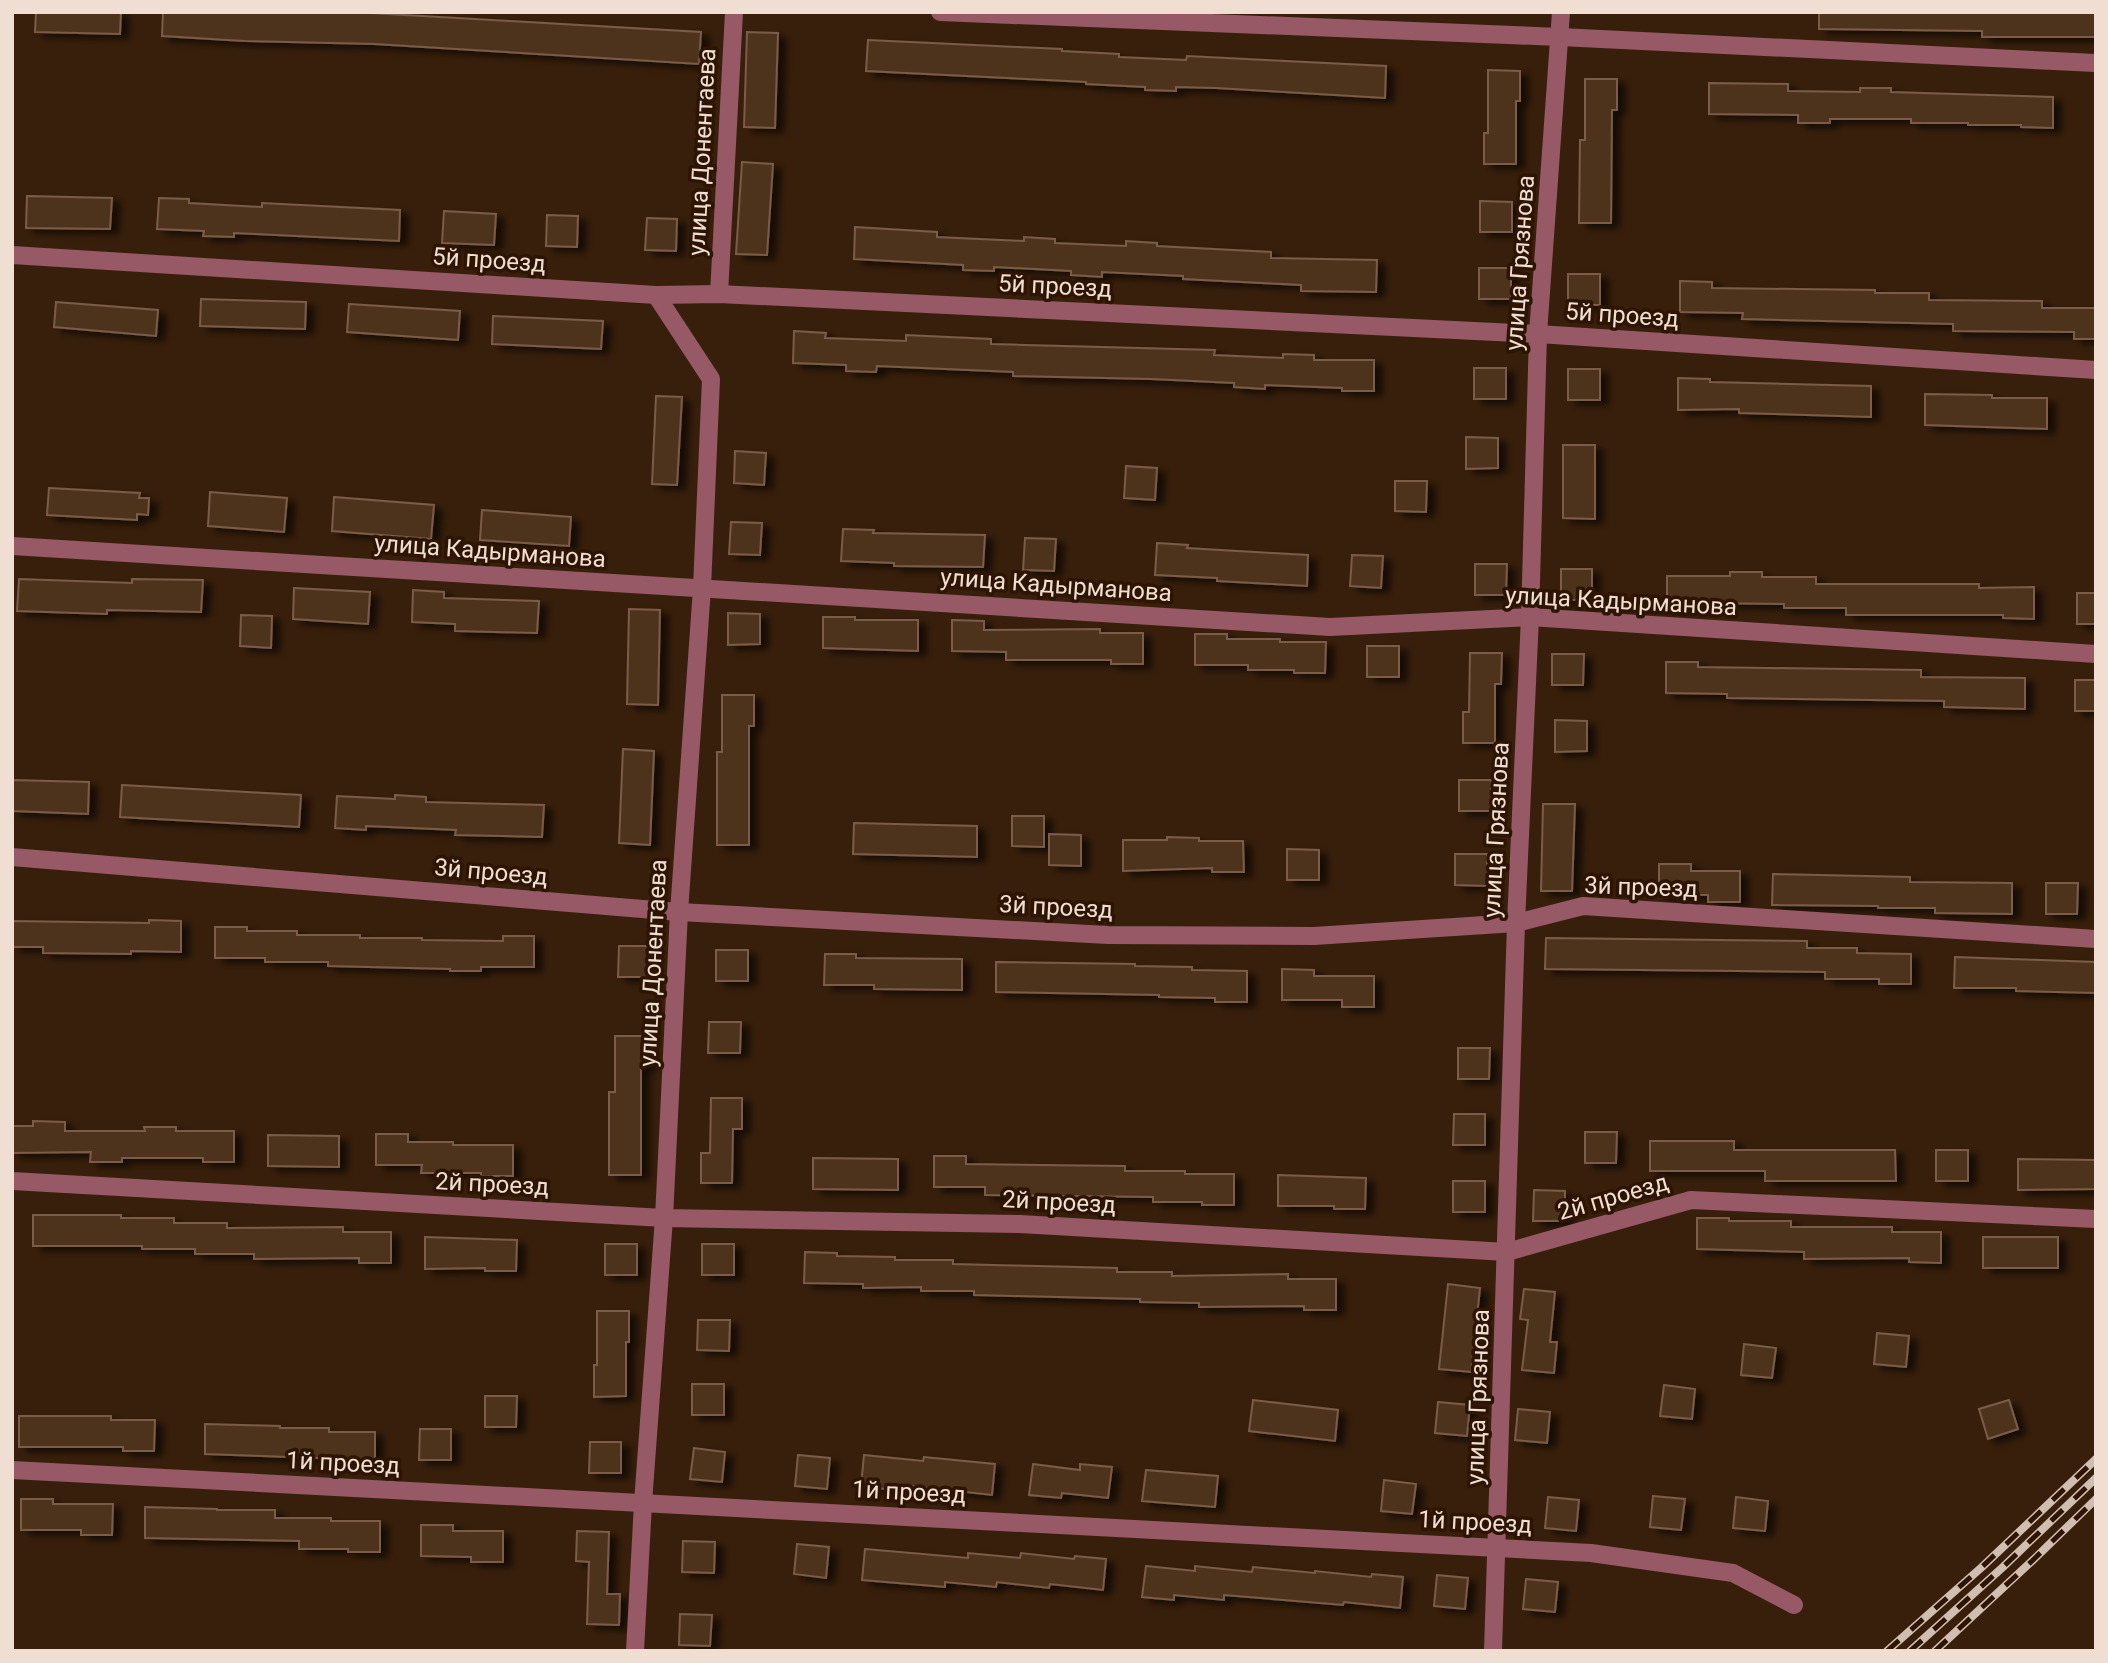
<svg xmlns="http://www.w3.org/2000/svg" width="2108" height="1663" font-family="Roboto,sans-serif">
<style>
.building{fill:#4e331f;stroke:#7a5c48;stroke-width:2;filter:url(#shadow)}
.lines{fill:none;stroke-linecap:round;stroke-linejoin:round}
.minor{stroke:#975965;stroke-width:18}
.rail-casing{stroke:#d1beb1;stroke-width:8}
.rail{stroke:#2e1503;stroke-width:5;stroke-dasharray:16;stroke-linecap:butt}
.labels{text-anchor:middle;dominant-baseline:central;stroke-width:7;stroke-linejoin:round;paint-order:stroke}
.street-label{font-size:24px;fill:#f0ded2;stroke:#2e1503}
</style>
<defs>
<filter id="shadow"><feDropShadow dx="8" dy="4.5" stdDeviation="3.5" flood-color="#0009"/></filter>
</defs>
<rect width="100%" height="100%" fill="#381f0b"/>
<g class="building">
<polygon points="36,12 121,12 120,34 35,32"/>
<polygon points="163,12 352,12 701,32 699,64 374,44 244,41 162,36"/>
<polygon points="1819,12 2096,12 2096,37 1982,37 1982,31 1819,29"/>
<polygon points="747,32 778,33 775,128 744,127"/>
<polygon points="868,40 1062,49 1062,51 1119,54 1119,57 1186,60 1187,56 1386,66 1385,98 1216,88 1176,87 1176,91 1145,90 1145,87 1086,84 1086,82 866,71"/>
<polygon points="1488,70 1520,71 1520,101 1516,101 1516,164 1484,164 1484,133 1488,133"/>
<polygon points="1585,79 1617,79 1617,110 1612,110 1611,223 1579,223 1580,140 1585,140"/>
<polygon points="1709,83 1788,84 1788,91 1860,92 1860,88 1891,88 1891,92 2053,97 2053,128 2021,127 2021,125 1968,125 1968,123 1911,123 1911,119 1830,119 1830,123 1798,123 1798,115 1709,114"/>
<polygon points="742,162 773,164 767,255 736,254"/>
<polygon points="27,196 112,198 110,229 26,228"/>
<polygon points="159,198 189,199 189,203 262,207 262,203 400,210 399,241 234,233 234,237 203,236 204,231 157,229"/>
<polygon points="1480,201 1512,202 1512,232 1480,232"/>
<polygon points="444,211 496,214 494,245 442,243"/>
<polygon points="547,215 578,216 577,247 546,246"/>
<polygon points="647,218 677,219 676,251 645,250"/>
<polygon points="855,227 937,232 937,237 1024,241 1024,237 1055,239 1055,243 1126,246 1126,241 1157,243 1157,246 1271,252 1271,258 1377,260 1376,292 1301,291 1301,285 1183,279 1183,276 1102,272 1102,277 1071,275 1071,271 994,267 994,271 963,270 963,265 854,259"/>
<rect x="1479" y="268" width="32" height="31"/>
<rect x="1568" y="274" width="32" height="31"/>
<polygon points="1680,281 1712,282 1712,288 1875,290 1875,293 1929,293 1929,300 2042,301 2042,308 2096,308 2096,339 2074,339 2074,332 1953,331 1953,324 1742,319 1743,313 1680,312"/>
<polygon points="201,299 306,302 305,329 200,326"/>
<polygon points="56,302 158,310 156,336 54,327"/>
<polygon points="349,304 460,311 458,340 347,332"/>
<polygon points="493,316 603,321 601,349 492,344"/>
<polygon points="794,331 826,333 825,338 906,341 906,335 991,339 991,344 1215,350 1214,355 1283,358 1283,354 1314,355 1314,360 1374,360 1374,391 1342,391 1342,388 1265,385 1265,389 1234,387 1234,383 1151,379 1013,376 1013,372 877,366 876,372 846,371 846,365 793,363"/>
<rect x="1474" y="368" width="32" height="31"/>
<rect x="1568" y="369" width="32" height="31"/>
<polygon points="1678,378 1710,379 1710,382 1871,386 1871,417 1739,413 1739,409 1678,410"/>
<polygon points="1925,394 1992,395 1992,398 2047,398 2047,429 1925,425"/>
<polygon points="656,396 682,397 677,485 652,484"/>
<polygon points="1466,437 1498,438 1498,468 1466,469"/>
<polygon points="1563,445 1595,445 1595,519 1563,518"/>
<polygon points="735,451 766,453 764,485 734,483"/>
<polygon points="1126,466 1157,468 1155,500 1124,498"/>
<polygon points="1395,481 1427,481 1426,512 1395,511"/>
<polygon points="49,488 140,493 139,498 149,498 148,515 137,514 137,520 47,515"/>
<polygon points="210,492 287,498 284,532 208,526"/>
<polygon points="334,497 434,505 431,539 332,531"/>
<polygon points="482,510 571,517 569,546 480,540"/>
<polygon points="731,522 762,523 760,555 729,554"/>
<polygon points="843,529 874,530 873,533 985,535 983,567 894,566 894,563 841,561"/>
<polygon points="1025,538 1056,539 1054,571 1023,570"/>
<polygon points="1157,543 1188,545 1187,548 1308,555 1307,586 1217,581 1217,578 1155,575"/>
<polygon points="1352,555 1383,556 1381,588 1350,586"/>
<polygon points="1475,564 1507,564 1506,595 1475,595"/>
<rect x="1561" y="569" width="31" height="31"/>
<polygon points="1730,572 1762,572 1762,577 1816,577 1816,584 1979,584 1979,588 2034,587 2034,619 2003,618 2003,615 1846,615 1846,608 1784,608 1784,604 1699,603 1699,607 1667,606 1667,576 1730,576"/>
<polygon points="19,579 132,583 132,579 203,580 201,612 107,610 107,614 17,611"/>
<polygon points="294,588 370,592 368,624 293,619"/>
<polygon points="413,590 444,592 444,598 539,601 537,633 455,631 455,624 412,622"/>
<rect x="2077" y="593" width="19" height="31"/>
<polygon points="629,609 660,610 658,705 627,704"/>
<polygon points="728,613 760,614 760,644 728,645"/>
<polygon points="241,615 272,616 271,648 240,646"/>
<polygon points="823,617 855,617 855,620 918,620 918,651 823,648"/>
<polygon points="952,620 984,621 984,630 1100,629 1100,633 1143,633 1143,664 1111,664 1111,660 1006,660 1006,652 952,651"/>
<polygon points="1195,634 1227,634 1227,639 1280,639 1280,642 1326,642 1325,673 1294,673 1294,670 1248,670 1248,665 1195,665"/>
<rect x="1367" y="646" width="32" height="31"/>
<polygon points="1470,653 1502,653 1501,684 1495,684 1495,743 1463,743 1463,712 1469,712"/>
<polygon points="1552,654 1584,654 1583,685 1552,685"/>
<polygon points="1666,662 1698,662 1698,667 1921,670 1921,677 2025,678 2025,709 1944,707 1944,701 1727,698 1727,694 1666,693"/>
<rect x="2075" y="680" width="21" height="31"/>
<polygon points="722,695 754,695 754,726 749,726 749,845 717,845 717,752 722,752"/>
<polygon points="1555,720 1587,721 1587,751 1555,752"/>
<polygon points="623,749 654,751 650,845 619,843"/>
<polygon points="12,780 89,782 88,814 12,811"/>
<rect x="1459" y="780" width="32" height="31"/>
<polygon points="122,785 301,795 299,827 120,817"/>
<polygon points="395,795 426,797 426,802 544,805 542,837 455,835 456,830 366,826 366,830 335,828 337,796 395,799"/>
<polygon points="1543,804 1575,804 1572,891 1541,891"/>
<polygon points="1012,816 1044,816 1044,847 1012,846"/>
<polygon points="854,823 977,826 977,857 853,854"/>
<polygon points="1049,834 1081,835 1081,866 1049,865"/>
<polygon points="1167,837 1199,838 1199,841 1243,841 1244,872 1212,872 1212,868 1123,871 1123,840 1167,840"/>
<polygon points="1287,849 1319,850 1319,880 1287,880"/>
<polygon points="1455,854 1487,854 1487,886 1455,885"/>
<polygon points="1659,864 1691,864 1691,871 1740,871 1740,902 1708,902 1708,895 1659,895"/>
<polygon points="1773,874 1910,877 1910,882 2012,883 2012,914 1935,913 1935,908 1878,908 1878,906 1772,905"/>
<polygon points="2046,883 2078,883 2077,914 2046,914"/>
<polygon points="149,920 181,921 181,952 131,951 131,954 43,953 43,947 12,947 12,921 149,923"/>
<polygon points="215,927 247,927 247,931 297,931 297,935 360,935 360,938 422,938 422,940 503,941 503,936 534,936 534,967 481,967 481,971 450,971 450,969 328,966 328,962 265,962 265,958 215,958"/>
<polygon points="1546,938 1807,941 1807,948 1857,948 1857,953 1911,954 1911,984 1879,984 1879,979 1825,979 1825,972 1545,969"/>
<polygon points="619,946 650,946 650,977 618,977"/>
<rect x="716" y="950" width="32" height="31"/>
<polygon points="825,954 856,954 856,958 962,959 962,990 874,989 874,985 824,985"/>
<polygon points="1955,957 2096,962 2096,993 2016,991 2016,988 1954,988"/>
<polygon points="996,962 1135,964 1135,966 1192,967 1192,970 1247,971 1247,1002 1215,1002 1215,998 1159,997 1159,995 996,992"/>
<polygon points="1282,969 1314,970 1314,976 1374,976 1374,1007 1342,1007 1342,1000 1282,1000"/>
<polygon points="709,1022 741,1022 740,1053 708,1053"/>
<polygon points="615,1036 647,1036 647,1067 641,1067 641,1175 609,1175 609,1092 615,1092"/>
<polygon points="1458,1048 1490,1048 1489,1079 1458,1079"/>
<polygon points="711,1098 742,1098 742,1129 733,1129 732,1183 701,1183 701,1153 710,1153"/>
<polygon points="1454,1114 1485,1114 1485,1145 1453,1145"/>
<polygon points="33,1121 65,1122 65,1131 145,1131 144,1127 176,1127 176,1131 234,1131 234,1162 203,1162 203,1158 122,1158 122,1162 90,1162 91,1152 12,1153 12,1126 33,1126"/>
<polygon points="1585,1132 1617,1132 1616,1163 1585,1163"/>
<polygon points="376,1134 408,1134 408,1142 453,1142 453,1145 513,1145 513,1176 481,1176 481,1173 421,1173 422,1165 376,1165"/>
<polygon points="268,1135 339,1136 339,1167 268,1166"/>
<polygon points="1650,1141 1734,1141 1734,1150 1895,1150 1896,1181 1765,1181 1765,1171 1650,1171"/>
<rect x="1936" y="1150" width="32" height="31"/>
<polygon points="934,1156 966,1156 966,1164 1125,1166 1125,1171 1185,1171 1185,1174 1234,1174 1234,1205 1202,1205 1202,1202 1153,1202 1153,1197 985,1195 985,1187 934,1187"/>
<polygon points="813,1158 898,1159 898,1190 813,1189"/>
<polygon points="2018,1159 2096,1160 2096,1189 2018,1190"/>
<polygon points="1278,1175 1366,1178 1365,1209 1334,1209 1334,1206 1278,1206"/>
<rect x="1453" y="1181" width="32" height="31"/>
<polygon points="1534,1190 1565,1191 1565,1221 1533,1221"/>
<polygon points="33,1215 121,1215 121,1218 174,1218 174,1223 227,1223 227,1228 343,1227 343,1232 391,1232 391,1263 359,1263 359,1258 254,1259 254,1254 195,1254 195,1249 142,1249 142,1246 33,1246"/>
<polygon points="1697,1218 1729,1218 1729,1221 1791,1221 1791,1227 1892,1227 1892,1232 1941,1232 1941,1263 1909,1262 1909,1258 1804,1259 1804,1252 1697,1249"/>
<polygon points="425,1237 517,1240 516,1271 485,1271 485,1268 425,1269"/>
<rect x="1983" y="1237" width="75" height="31"/>
<rect x="605" y="1244" width="32" height="31"/>
<rect x="702" y="1244" width="32" height="31"/>
<polygon points="805,1252 837,1253 837,1256 895,1257 895,1260 953,1260 953,1264 1117,1268 1117,1272 1172,1272 1172,1276 1288,1274 1288,1279 1336,1279 1336,1310 1304,1310 1304,1306 1199,1307 1199,1303 1140,1302 1140,1299 974,1295 974,1291 921,1291 921,1287 863,1288 863,1284 804,1283"/>
<polygon points="1448,1284 1480,1288 1471,1372 1439,1369"/>
<polygon points="1524,1289 1555,1292 1550,1342 1557,1342 1554,1373 1522,1370 1528,1320 1520,1319"/>
<polygon points="597,1311 629,1311 629,1342 626,1342 626,1396 594,1397 594,1365 597,1365"/>
<polygon points="698,1320 730,1320 729,1351 697,1350"/>
<polygon points="1877,1333 1909,1336 1906,1367 1874,1364"/>
<polygon points="1744,1344 1776,1348 1772,1378 1741,1375"/>
<rect x="692" y="1384" width="32" height="31"/>
<polygon points="1664,1385 1695,1389 1692,1419 1660,1416"/>
<polygon points="485,1396 517,1396 516,1427 485,1427"/>
<polygon points="1253,1400 1338,1410 1335,1441 1249,1431"/>
<polygon points="2009,1400 2018,1429 1988,1439 1979,1409"/>
<polygon points="1438,1402 1470,1405 1467,1436 1435,1433"/>
<polygon points="1518,1409 1550,1412 1547,1443 1515,1440"/>
<polygon points="19,1416 111,1416 111,1420 155,1420 154,1451 123,1451 123,1447 19,1447"/>
<polygon points="205,1424 280,1426 280,1428 329,1428 329,1432 375,1432 375,1463 343,1463 343,1459 205,1454"/>
<polygon points="420,1429 451,1429 451,1460 419,1460"/>
<polygon points="590,1442 621,1442 621,1473 589,1473"/>
<polygon points="694,1448 725,1452 722,1482 690,1479"/>
<polygon points="798,1455 830,1458 827,1489 795,1486"/>
<polygon points="864,1455 923,1461 924,1457 995,1464 992,1495 893,1484 893,1490 861,1486"/>
<polygon points="1033,1464 1080,1470 1080,1464 1112,1467 1108,1498 1062,1493 1061,1498 1029,1495"/>
<polygon points="1146,1470 1218,1476 1215,1507 1142,1501"/>
<polygon points="1384,1480 1416,1484 1412,1514 1381,1511"/>
<polygon points="1653,1496 1685,1499 1681,1530 1650,1527"/>
<polygon points="1548,1497 1579,1500 1576,1531 1545,1528"/>
<polygon points="1736,1497 1768,1501 1765,1531 1733,1528"/>
<polygon points="21,1499 53,1499 53,1504 113,1504 112,1535 81,1535 81,1530 21,1530"/>
<polygon points="145,1507 217,1509 217,1510 275,1510 275,1518 331,1518 331,1521 380,1521 380,1552 348,1552 348,1549 299,1549 299,1541 145,1538"/>
<polygon points="421,1525 453,1525 453,1531 503,1531 503,1562 471,1562 471,1557 421,1556"/>
<polygon points="577,1531 609,1532 607,1594 620,1594 619,1625 587,1624 589,1562 576,1561"/>
<polygon points="683,1541 715,1542 714,1573 682,1572"/>
<polygon points="797,1544 829,1547 826,1578 794,1574"/>
<polygon points="865,1549 968,1558 968,1553 1020,1558 1021,1553 1074,1559 1075,1556 1106,1559 1103,1590 1050,1584 1049,1588 997,1582 996,1587 945,1582 945,1587 862,1580"/>
<polygon points="1146,1566 1195,1571 1195,1566 1252,1572 1253,1567 1315,1573 1315,1571 1371,1577 1372,1574 1403,1577 1400,1608 1344,1602 1343,1605 1224,1595 1224,1600 1174,1595 1174,1600 1142,1597"/>
<polygon points="1437,1575 1468,1578 1465,1609 1434,1606"/>
<polygon points="1526,1579 1558,1582 1555,1612 1523,1609"/>
<polygon points="680,1614 712,1615 710,1646 679,1645"/>
</g>
<g class="lines">
<g class="minor">
<polyline points="940,12 1560,37 2096,63"/>
<polyline points="12,255 656,295 719,294 1538,334 2096,370"/>
<polyline points="719,294 734,12"/>
<polyline points="12,546 1330,627 1530,617 2096,654"/>
<polyline points="12,857 679,912 1108,935 1314,936 1516,923 1583,906 2096,939"/>
<polyline points="12,1181 664,1218 1020,1224 1507,1252 1691,1200 2096,1219"/>
<polyline points="12,1470 1591,1553 1733,1573 1794,1605"/>
<polyline points="635,1651 643,1503 664,1218 679,912 702,588 711,379 656,295"/>
<polyline points="1493,1651 1516,923 1530,617 1538,334 1561,12"/>
</g>
<defs>
<g id="rail">
<polyline points="1887,1651 1982,1567 2096,1459"/>
<polyline points="1910,1651 2003,1567 2096,1478"/>
<polyline points="1935,1651 2032,1561 2096,1499"/>
</g>
</defs>
<use href="#rail" class="rail-casing"/>
<use href="#rail" class="rail"/>
</g>
<g class="labels">
<g class="street-label">
<text transform="translate(702 152) rotate(-87)">улица Донентаева</text>
<text transform="translate(489 260) rotate(4)">5й проезд</text>
<text transform="translate(1520 263) rotate(-86)">улица Грязнова</text>
<text transform="translate(1055 286) rotate(3)">5й проезд</text>
<text transform="translate(1622 315) rotate(4)">5й проезд</text>
<text transform="translate(490 551) rotate(4)">улица Кадырманова</text>
<text transform="translate(1056 585) rotate(4)">улица Кадырманова</text>
<text transform="translate(1621 601) rotate(3)">улица Кадырманова</text>
<text transform="translate(1496 830) rotate(-87)">улица Грязнова</text>
<text transform="translate(491 872) rotate(5)">3й проезд</text>
<text transform="translate(1641 887) rotate(2)">3й проезд</text>
<text transform="translate(1056 907) rotate(3)">3й проезд</text>
<text transform="translate(653 963) rotate(-87)">улица Донентаева</text>
<text transform="translate(492 1184) rotate(3)">2й проезд</text>
<text transform="translate(1613 1197) rotate(-16)">2й проезд</text>
<text transform="translate(1059 1202) rotate(3)">2й проезд</text>
<text transform="translate(1478 1397) rotate(-88)">улица Грязнова</text>
<text transform="translate(343 1463) rotate(3)">1й проезд</text>
<text transform="translate(909 1492) rotate(3)">1й проезд</text>
<text transform="translate(1475 1522) rotate(3)">1й проезд</text>
</g>
</g>
<rect width="2108" height="1663" fill="none" stroke="#f0ded2" stroke-width="28"/>
</svg>
